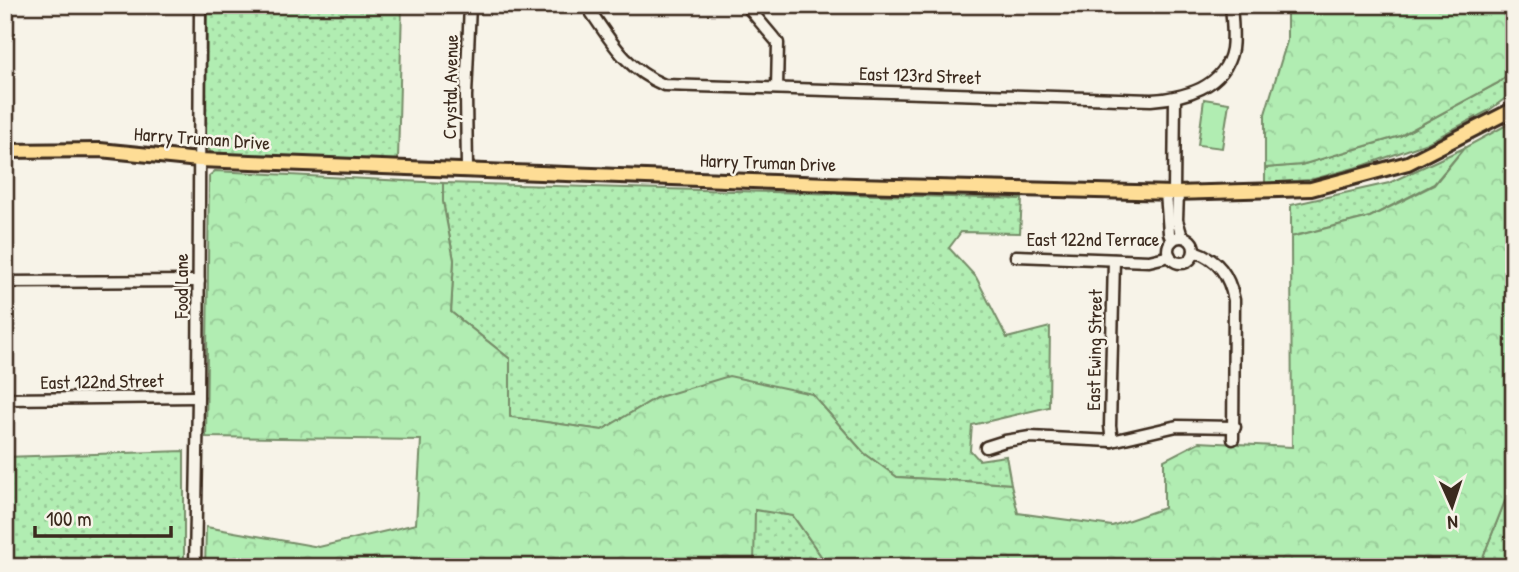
<svg xmlns="http://www.w3.org/2000/svg" width="1519" height="572" font-family="'Patrick Hand',sans-serif">
<style>
.grass{fill:url(#grass-dots);stroke:#768c68;stroke-width:2}
.forest{fill:url(#forest-crowns);stroke:#768c68;stroke-width:2}
.garden{fill:#b1edb2;stroke:#768c68;stroke-width:2}
.lines{fill:none;stroke-linecap:round;stroke-linejoin:round}
.minor-casing{stroke:#3b2a1e;stroke-width:15}
.major-casing{stroke:#3b2a1e;stroke-width:18}
.minor{stroke:#f7f3e8;stroke-width:10}
.major{stroke:#fedd96;stroke-width:12}
.labels{text-anchor:middle;dominant-baseline:central;stroke-width:5;stroke-linejoin:round;paint-order:stroke}
.street-label{font-size:19px;fill:#3b2a1e;stroke:#f7f3e8}
</style>
<defs>
<pattern id="grass-dots" width="8" height="8" patternUnits="userSpaceOnUse" patternTransform="scale(1.75)"><rect width="8" height="8" fill="#b1edb2"/><path d="M2 2h.1M6 6h.1" fill="none" stroke="#99cb99" stroke-width="1.8" stroke-linecap="round"/></pattern>
<pattern id="forest-crowns" width="20" height="18" patternUnits="userSpaceOnUse" patternTransform="scale(1.75)"><rect width="20" height="18" fill="#b1edb2"/><path d="M2 6a3 3 0 1 1 6 0M12 15a3 3 0 1 1 6 0" fill="none" stroke="#99cb99"/></pattern>
</defs>
<rect width="100%" height="100%" fill="#f7f3e8"/>
<filter id="ink" filterUnits="userSpaceOnUse"><feTurbulence type="fractalNoise" baseFrequency=".0143" numOctaves="2"/><feDisplacementMap in="SourceGraphic" scale="14" xChannelSelector="R" yChannelSelector="G"/><feConvolveMatrix kernelMatrix="1 2 1 2 8 2 1 2 1" color-interpolation-filters="sRGB"/></filter>
<g filter="url(#ink)">
<g class="grass">
<polygon points="207,5 402,5 398,161 211,153 206,145"/>
<polygon points="1514,69 1514,92 1488,111 1427,143 1365,165 1310,180 1265,183 1265,168 1301,165 1400,136 1498,83"/>
<polygon points="1464,148 1434,184 1370,217 1291,237 1291,205 1389,183"/>
<polygon points="443,183 1022,199 1020,233 961,232 949,248 976,277 1007,338 1050,327 1049,407 972,425 970,450 979,460 1006,456 1011,484 897,477 864,453 812,394 656,398 602,430 510,417 510,359 451,312 454,260 443,202"/>
<polygon points="184,451 184,567 5,567 5,457"/>
<polygon points="1514,478 1514,567 1479,567"/>
<polygon points="754,509 793,516 826,563 843,567 754,567"/>
</g>
<g class="forest">
<polygon points="1287,5 1514,5 1514,69 1498,83 1400,136 1301,165 1265,168 1265,114 1287,41"/>
<polygon points="1514,121 1514,478 1479,567 843,567 826,563 793,516 755,510 754,567 205,567 206,527 319,547 416,524 421,440 206,437 209,176 215,171 443,183 443,202 454,260 451,312 510,359 510,417 602,430 656,398 729,376 812,394 864,453 897,477 1011,484 1018,513 1112,526 1164,508 1164,460 1199,442 1292,447 1291,237 1370,217 1434,185 1464,148"/>
</g>
<polygon class="garden" points="1204,99 1229,103 1222,148 1198,145"/>
<g class="lines">
<defs>
<g id="minor">
<path d="M586,5C610,39 624,68 664,85L1151,100C1183,98 1225,88 1232,49C1234,35 1232,19 1231,5"/>
<polyline points="746,5 778,43 777,88"/>
<polyline points="467,169 466,96 470,5"/>
<polyline points="1166,193 1169,233 1172,241"/>
<polyline points="1174,193 1175,98"/>
<polyline points="1178,193 1177,220 1182,237"/>
<circle cx="1181" cy="250" r="13"/>
<path d="M1194,251C1218,259 1229,275 1234,300L1233,439"/>
<polyline points="1016,256 1149,261 1170,256"/>
<polyline points="5,282 199,281"/>
<polyline points="5,399 198,397"/>
<polyline points="1112,441 1110,426 1114,260"/>
<polyline points="986,447 1005,441 1030,437 1112,441 1177,426 1235,427"/>
<polyline points="195,567 198,397 200,5"/>
</g>
<polyline id="major" points="5,151 100,150 199,160 855,185 1174,193 1311,189 1408,163 1514,109"/>
</defs>
<use href="#minor" class="minor-casing"/>
<use href="#major" class="major-casing"/>
<use href="#minor" class="minor"/>
<use href="#major" class="major"/>
</g>
</g>
<g class="labels">
<g class="street-label">
<text transform="translate(920 75) rotate(2)">East 123rd Street</text>
<text transform="translate(450 87) rotate(-89)">Crystal Avenue</text>
<text transform="translate(202 138) rotate(4)">Harry Truman Drive</text>
<text transform="translate(768 162) rotate(2)">Harry Truman Drive</text>
<text x="1093" y="239">East 122nd Terrace</text>
<text transform="translate(181 286) rotate(-90)">Food Lane</text>
<text transform="translate(1094 350) rotate(-89)">East Ewing Street</text>
<text transform="translate(102 381) rotate(-1)">East 122nd Street</text>
</g>
</g>
<rect width="1519" height="572" fill="none" stroke="#f7f3e8" stroke-width="28"/>
<rect x="14" y="14" width="1491" height="544" fill="none" stroke="#3b2a1e" stroke-width="2.5" filter="url(#ink)"/>
<g transform="translate(1452 506) rotate(177)" stroke="#f7f3e8" stroke-width="5" paint-order="stroke">
<path d="M0-5L12 26L0 18L-12 26Z" fill="#3b2a1e"/>
<text y="-10" font-size="19" font-weight="bold" text-anchor="middle" fill="#3b2a1e">N</text>
</g>
<path d="M35 526v10h136v-10" fill="none" stroke="#3b2a1e" stroke-width="3.5"/>
<text x="46" y="526" font-size="21" fill="#3b2a1e" stroke="#f7f3e8" stroke-width="5" paint-order="stroke">100 m</text>
</svg>
